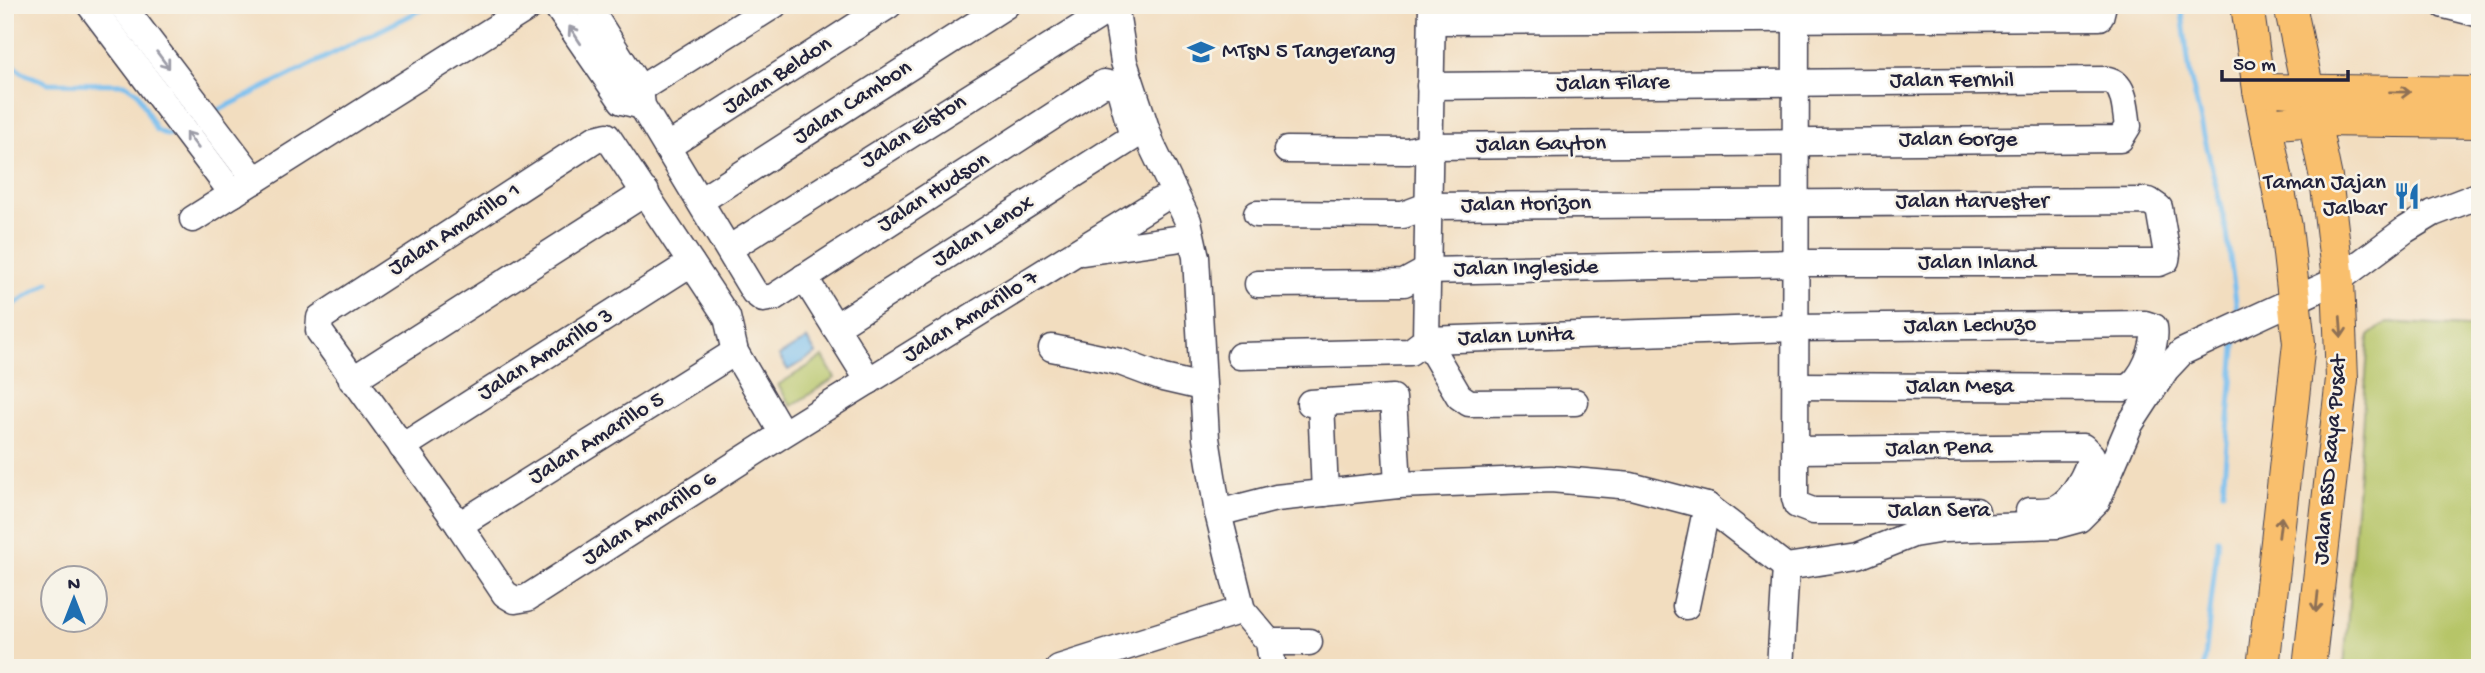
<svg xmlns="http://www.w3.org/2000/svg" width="2485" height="673" font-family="'Gochi Hand',sans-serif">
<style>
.green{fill:#b6c568;stroke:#6c7452;stroke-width:2}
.water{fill:#77beef;stroke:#4c7095;stroke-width:2}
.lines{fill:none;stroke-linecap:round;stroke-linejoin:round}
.stream{stroke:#77beef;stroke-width:5}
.minor-casing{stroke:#413e4f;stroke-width:29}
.major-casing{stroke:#413e4f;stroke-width:34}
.minor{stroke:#fff;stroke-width:26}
.major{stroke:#f9bf6d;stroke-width:32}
.oneway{stroke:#9c9ca7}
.oneway2{stroke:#8e7054}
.labels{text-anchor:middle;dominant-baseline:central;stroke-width:5;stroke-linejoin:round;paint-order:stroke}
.poi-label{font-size:23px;fill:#22223b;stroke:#f7f3e8;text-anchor:start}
.street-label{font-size:23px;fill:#22223b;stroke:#f7f3e8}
</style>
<rect width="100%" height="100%" fill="#f7f3e8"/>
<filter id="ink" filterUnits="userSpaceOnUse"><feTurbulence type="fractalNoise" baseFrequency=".0143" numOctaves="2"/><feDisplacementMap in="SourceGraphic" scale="14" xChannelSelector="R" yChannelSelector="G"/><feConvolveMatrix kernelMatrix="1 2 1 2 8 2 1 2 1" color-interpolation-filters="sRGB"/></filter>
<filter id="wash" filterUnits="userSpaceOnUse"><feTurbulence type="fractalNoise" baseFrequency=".00686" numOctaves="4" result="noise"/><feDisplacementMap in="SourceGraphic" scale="28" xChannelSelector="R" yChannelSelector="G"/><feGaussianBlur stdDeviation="1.57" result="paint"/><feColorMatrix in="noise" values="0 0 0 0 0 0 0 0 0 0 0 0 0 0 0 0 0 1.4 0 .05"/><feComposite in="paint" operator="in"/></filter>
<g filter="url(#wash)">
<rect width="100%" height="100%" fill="#f2ddbf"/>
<g class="green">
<polygon points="2387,322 2480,328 2480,668 2344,668 2369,336"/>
<polygon points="823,357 835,378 791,406 778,385"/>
</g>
<polygon class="water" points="807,339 816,354 788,370 779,356"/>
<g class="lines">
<g class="stream">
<polyline points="2181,5 2190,75 2227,233 2238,318"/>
<polyline points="5,56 21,72 48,83 125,84 138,93 156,130 167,135 176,131"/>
<polyline points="213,113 431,5"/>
<polyline points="5,310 49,282"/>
<polyline points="2223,491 2236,335"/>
<polyline points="2204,668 2218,539"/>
</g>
</g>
</g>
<g filter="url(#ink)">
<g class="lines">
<defs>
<g id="minor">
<polyline points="90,5 233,194"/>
<polyline points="122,5 255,180"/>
<polyline points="556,5 622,101 642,106"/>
<polyline points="587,5 640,89 642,106 754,292 763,299 774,297 1104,83 1119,86 1133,137 835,327"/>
<polyline points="1115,5 1124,62 1152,146 1188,221 1196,257 1206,438 1218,513 1242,610 1269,642 1273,668"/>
<polyline points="1432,5 1426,340 1459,396 1469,403 1575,402"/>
<polyline points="1796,5 1795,498 1797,505 1813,511 1976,511"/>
<polyline points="2444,5 2480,14"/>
<polyline points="1432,21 2100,17 2103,5"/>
<polyline points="640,89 774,5"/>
<polyline points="667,147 889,5"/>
<path d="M1287,150L1408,151L1430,146L2120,139L2128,126C2125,111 2126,84 2108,80L1430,86"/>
<polyline points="700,201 1006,5"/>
<polyline points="1257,214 1403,215 1427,206 2149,201 2159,208 2167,254 2166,260 2159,263 1796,263 1426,271 1404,283 1258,284"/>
<polyline points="193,219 532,5"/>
<polyline points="730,248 1099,16 1100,5"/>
<polyline points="1083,252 1175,239"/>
<polyline points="804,277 869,381"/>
<polyline points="1052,348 1120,362 1163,378 1202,387"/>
<path d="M1240,356L1410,352L1426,340L1795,328L2145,324L2154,327C2157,344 2143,383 2125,388L1796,386"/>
<polyline points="352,380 646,192"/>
<polyline points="1321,402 1325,493"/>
<polyline points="1310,403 1393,398 1398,485"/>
<polyline points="783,434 735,352 727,317 607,136 595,139 320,318 319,331 459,525 505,594 515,600 527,598 783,434 1159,201"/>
<polyline points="402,447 691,263"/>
<path d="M1796,450L2083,447L2091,455C2088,472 2073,500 2057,508C2049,512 2038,511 2029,511"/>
<polyline points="1218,513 1276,498 1398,485 1551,479 1631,486 1707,506 1786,567 1858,556 1913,534 1944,529 2057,525 2079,519 2097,501 2130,424 2166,369 2182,352 2338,280 2405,230 2433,213 2480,195"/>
<polyline points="459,525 735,352"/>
<polyline points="1686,606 1707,506"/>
<polyline points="1269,642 1309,642"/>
<polyline points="1059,668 1242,610"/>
<polyline points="1780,668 1786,567"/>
</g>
<g id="major">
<polyline points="2247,5 2259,90 2286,227 2299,343 2263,668"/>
<polyline points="2290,5 2326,178 2338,280 2342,379 2309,668"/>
<polyline points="2259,90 2480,93"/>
<polyline points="2266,124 2315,120 2480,122"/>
</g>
</defs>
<use href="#minor" class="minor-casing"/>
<use href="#major" class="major-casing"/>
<use href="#minor" class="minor"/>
<use href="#major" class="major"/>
</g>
<defs><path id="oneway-shaft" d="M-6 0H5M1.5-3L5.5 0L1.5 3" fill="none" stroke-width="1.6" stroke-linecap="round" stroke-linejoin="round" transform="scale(1.75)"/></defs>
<g class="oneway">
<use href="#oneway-shaft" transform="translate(575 35) rotate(-123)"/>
<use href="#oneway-shaft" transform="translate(163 60) rotate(53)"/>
<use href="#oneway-shaft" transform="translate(192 140) rotate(-127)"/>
</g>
<g class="oneway2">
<use href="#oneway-shaft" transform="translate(2400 92) rotate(1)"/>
<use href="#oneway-shaft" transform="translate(2341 327) rotate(86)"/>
<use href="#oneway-shaft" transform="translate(2280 527) rotate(-83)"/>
<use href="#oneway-shaft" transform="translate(2317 602) rotate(96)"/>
</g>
</g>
<defs>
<symbol id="school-bare" viewBox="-9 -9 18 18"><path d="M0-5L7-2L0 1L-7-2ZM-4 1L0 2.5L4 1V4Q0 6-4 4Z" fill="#1f6fb2" stroke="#f7f3e8" stroke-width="2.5" paint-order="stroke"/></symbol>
<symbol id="restaurant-bare" viewBox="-9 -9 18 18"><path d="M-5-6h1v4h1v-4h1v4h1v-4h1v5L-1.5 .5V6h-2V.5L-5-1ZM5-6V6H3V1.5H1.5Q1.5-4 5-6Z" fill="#1f6fb2" stroke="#f7f3e8" stroke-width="2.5" paint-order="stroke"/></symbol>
</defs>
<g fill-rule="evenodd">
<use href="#school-bare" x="1182" y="33" width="38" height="38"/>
<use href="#restaurant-bare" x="2388" y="177" width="38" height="38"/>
</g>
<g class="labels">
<g class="poi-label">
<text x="1222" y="52">MTsN 5 Tangerang</text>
<text x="2386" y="183" text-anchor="end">Taman Jajan<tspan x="2386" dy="26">Jalbar</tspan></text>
</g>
<g class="street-label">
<text transform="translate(778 76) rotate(-33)">Jalan Beldon</text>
<text x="1952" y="81">Jalan Fernhil</text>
<text transform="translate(1613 84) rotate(-1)">Jalan Filare</text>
<text transform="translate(853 103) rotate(-33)">Jalan Cambon</text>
<text transform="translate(914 132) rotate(-32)">Jalan Elston</text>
<text x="1958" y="140">Jalan Gorge</text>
<text transform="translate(1541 145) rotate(-1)">Jalan Gayton</text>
<text transform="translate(934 193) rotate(-33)">Jalan Hudson</text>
<text x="1972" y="202">Jalan Harvester</text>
<text transform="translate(1526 205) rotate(-1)">Jalan Horizon</text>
<text transform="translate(455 230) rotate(-33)">Jalan Amarillo 1</text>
<text transform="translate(984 232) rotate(-32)">Jalan Lenox</text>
<text x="1977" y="263">Jalan Inland</text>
<text transform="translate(1526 269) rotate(-1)">Jalan Ingleside</text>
<text transform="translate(971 317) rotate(-32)">Jalan Amarillo 7</text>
<text transform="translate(1970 326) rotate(-1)">Jalan Lechuzo</text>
<text transform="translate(1516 337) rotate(-2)">Jalan Lunita</text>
<text transform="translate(546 355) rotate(-32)">Jalan Amarillo 3</text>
<text x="1960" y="387">Jalan Mesa</text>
<text transform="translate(597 439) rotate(-32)">Jalan Amarillo 5</text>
<text transform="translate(1939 449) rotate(-1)">Jalan Pena</text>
<text transform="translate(2331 460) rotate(-85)">Jalan BSD Raya Pusat</text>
<text x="1939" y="511">Jalan Sera</text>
<text transform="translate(650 519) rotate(-33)">Jalan Amarillo 6</text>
</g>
</g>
<rect width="2485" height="673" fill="none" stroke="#f7f3e8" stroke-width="28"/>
<g transform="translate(74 599)"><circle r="33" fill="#f7f3e8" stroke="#a29fa3" stroke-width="2"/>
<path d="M0-5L12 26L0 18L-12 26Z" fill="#1f6fb2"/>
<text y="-10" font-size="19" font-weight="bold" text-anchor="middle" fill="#22223b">N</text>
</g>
<path d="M2222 70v10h126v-10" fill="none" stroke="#22223b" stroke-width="3.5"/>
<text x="2233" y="70" font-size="21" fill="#22223b" stroke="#f7f3e8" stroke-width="5" paint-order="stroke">50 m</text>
</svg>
